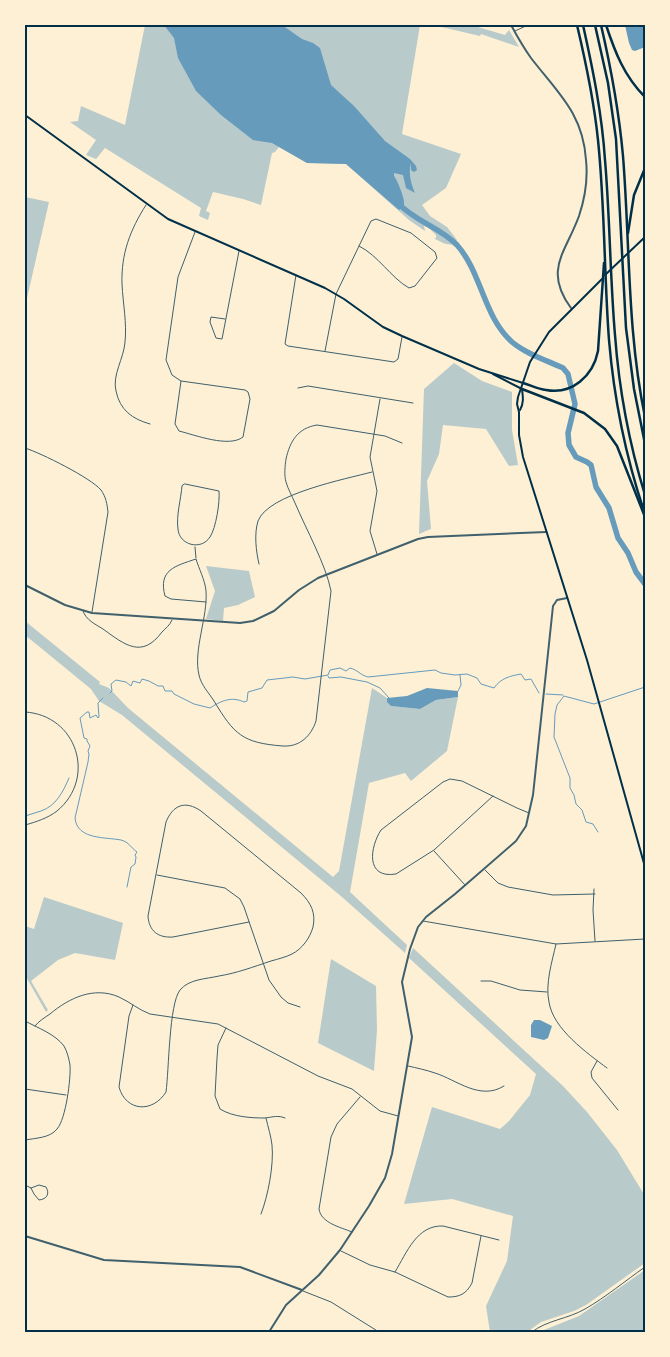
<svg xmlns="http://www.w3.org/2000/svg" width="670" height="1357" font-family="'Open Sans',sans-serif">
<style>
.green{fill:#b9caca}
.water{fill:#669bbc}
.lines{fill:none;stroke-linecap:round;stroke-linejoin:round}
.stream{stroke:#669bbc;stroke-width:1}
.river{stroke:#669bbc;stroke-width:5.5}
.minor{stroke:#3f606c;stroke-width:1}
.tertiary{stroke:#3f606c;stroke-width:2}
.primary{stroke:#003049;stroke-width:2}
.motorway{stroke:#003049;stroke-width:2.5}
.neatline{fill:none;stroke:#003049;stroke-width:2}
</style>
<rect width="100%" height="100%" fill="#fdf0d5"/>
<g class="green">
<path d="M145,25H420L402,134L461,154L446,188L422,205L430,216L447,227L457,240L456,243C449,247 440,242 434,238H436V235L428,227L424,226L425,231L409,220L346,164L307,163L279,147L275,152L272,153L261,205L243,199L213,192L206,211L210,213L208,220L199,216L201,208L105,148L96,159L86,155L96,140L70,122L78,121L81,106L125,125Z"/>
<polygon points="433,25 471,25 505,35 509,30 519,47 481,34 480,36"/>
<polygon points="25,197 49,202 25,307"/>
<polygon points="454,363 482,381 512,392 512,430 518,465 509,466 486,429 443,425 439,454 427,481 431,529 419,534 424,389"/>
<polygon points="206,566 249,571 255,597 238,605 224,608 223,621 206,619 215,591"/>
<polygon points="25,621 100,682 99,684 109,688 128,708 333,877 339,871 372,688 387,698 391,706 420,709 436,700 458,697 447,751 411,781 405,773 369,783 350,892 407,945 405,953 342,897 122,715 99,701 91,689 25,635"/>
<polygon points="44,897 123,923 115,960 75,953 58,960 31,981 48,1010 46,1012 25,975 25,926 34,929"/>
<polygon points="413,948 563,1086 587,1112 617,1150 645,1196 645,1263 586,1305 574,1311 541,1322 527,1332 490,1332 486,1306 507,1261 513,1216 452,1199 404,1204 432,1107 500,1129 509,1121 530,1095 536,1074 409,958"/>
<polygon points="331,959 376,986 377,1030 374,1071 318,1043"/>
<polygon points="645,1270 645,1332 539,1332 579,1316"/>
</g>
<g class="water">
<path d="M164,25H282L302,39L313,43L320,48L331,85L354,106L385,141L410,159L416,166L417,170L414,172L411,170V163C408,173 411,184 415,193L406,188L403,175L394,173V176C397,180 405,198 404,204C404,208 402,208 399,210L346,164L307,163L272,143L253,140L221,115L196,91L178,58L174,38Z"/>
<polygon points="625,25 645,25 645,47 635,51 632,50 629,43"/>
<polygon points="427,688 458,691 458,697 436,700 420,709 391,706 387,702 387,698 407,696"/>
<polygon points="534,1020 540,1020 552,1026 548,1038 544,1040 531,1037 531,1025"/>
</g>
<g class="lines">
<g class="stream">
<polyline points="328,676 329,678 341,677 367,682 380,688 390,699"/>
<polyline points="458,691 461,685 460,675"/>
<path d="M110,693L112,691L111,684L116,680L126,682L131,686L133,681L140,683L142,679L149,681L158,686H163L165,691H172L174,694L194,704L210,708C221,701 231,696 244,702L247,701L248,692L262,688L267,680L293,677L305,679L328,675L330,670L340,668L346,671L350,668C358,670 360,675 368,677L435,670L441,673L455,675L467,674L477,678L481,684L494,688C501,678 510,676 521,674L525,680L531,679L539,693"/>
<polyline points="546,694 563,695"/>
<path d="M103,698L98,703L99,717L98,718L96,715L90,718L89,712H87L80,718L84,738L87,739V741L90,746L88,751L89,754L88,762L75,818C77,840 106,837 121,840C129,842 131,848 137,852L135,855L136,857L135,864L131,867L127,887"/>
<path d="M25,816C30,814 36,813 41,811C56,806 63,792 69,778"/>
<polyline points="598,832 593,824 586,822 582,810 576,804 574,795 570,788 570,778 554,737 555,714 557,705 564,696 594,704 645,687"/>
</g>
<path class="river" d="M398,203C414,221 440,227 457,245C482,273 483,316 512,342C526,354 546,360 563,368L568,374L575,404L568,433L569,445L576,457L587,462L591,465L596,487L609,508L618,538L628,553L636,572L645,584"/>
<g class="minor">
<polyline points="515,31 528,25"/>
<path d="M146,205C130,230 121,254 122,284C123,304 127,323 125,342C124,358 112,375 116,391C120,410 132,419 150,424"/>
<polyline points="296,275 285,344 288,346 394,362 398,359 402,337"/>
<polyline points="225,319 211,317 210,322 216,338 222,339 239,251"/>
<path d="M325,351L336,294L371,221L376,219L411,233L435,252L437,258L415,286L409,288C390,277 379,256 359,246"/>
<path d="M181,381L245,390L248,392L250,399L243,437C229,448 195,435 179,431L175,424L181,381L172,375L166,360L178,277L195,232"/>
<polyline points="298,388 308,386 413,403"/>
<path d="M25,448C41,453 91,478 101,490C106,497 107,504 108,512L92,612"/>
<path d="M185,484L219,491C220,502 216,528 210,537C201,551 179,545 178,529C176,516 181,499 182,486Z"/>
<polyline points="195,547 196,558"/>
<polyline points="377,554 370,531 377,491 370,457 380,399"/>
<path d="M259,564C256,551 254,534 258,521C268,494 346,479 372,472"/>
<path d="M206,602L171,599L165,596C158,570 175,566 196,559C199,569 205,580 206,591C208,617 193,650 199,675C201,685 209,693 214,701C234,734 242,743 283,746C300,747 311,736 316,721L331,591C326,565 306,529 295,503C292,496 288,489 286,482C284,475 285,466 286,459C290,441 298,428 317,425L385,436L402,443"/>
<path d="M83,611C86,620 95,624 103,629C125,645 142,659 162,632C166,628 170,625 172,620"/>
<path d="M25,712C77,715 97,778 57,811C48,818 36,822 25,825"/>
<path d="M493,796L434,850L396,874C365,879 370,847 381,830L443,782L450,779L462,781L517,808L529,813"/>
<polyline points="434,851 465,885"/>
<polyline points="485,870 498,883 508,887 553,895 595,894"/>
<polyline points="157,875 225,888 240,899 244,907 269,980 281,997 288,1003 300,1007"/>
<polyline points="594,889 593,910 595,941"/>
<polyline points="423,921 556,944 645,939"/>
<path d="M556,944C552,962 545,984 549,1002C553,1029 587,1053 607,1068"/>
<polyline points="481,981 491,981 520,990 547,992"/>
<path d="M133,1005L129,1016L119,1087C126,1112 153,1113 166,1092C169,1070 169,1004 180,990C189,979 206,979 219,976C237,973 253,967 271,961C278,959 286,957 292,954C302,949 310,938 313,927C316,913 311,903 301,893L201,811C185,800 173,805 166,822L148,916C149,931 158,938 173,937L249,922"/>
<path d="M25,1021C38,1028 55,1034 64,1046C67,1051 69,1059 70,1065C71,1078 66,1119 57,1129C50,1138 36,1138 25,1140"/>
<path d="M35,1026C39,1021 44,1018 50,1014C69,998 94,986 119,997C130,1002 139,1010 150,1014L218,1024L318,1076L352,1089L380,1111L398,1116"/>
<path d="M226,1028L218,1045L217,1058L215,1096L220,1109C233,1117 251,1118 265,1118C273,1117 278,1115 285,1118"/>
<polyline points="597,1061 591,1072 592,1078 618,1110"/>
<path d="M408,1066C417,1068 426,1070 435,1073C457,1080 480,1101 504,1086"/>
<polyline points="25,1089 66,1095"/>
<path d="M25,1185L31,1188L34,1194L39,1200C47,1199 50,1194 46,1187L39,1185L31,1188"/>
<path d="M261,1214C268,1196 274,1165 272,1145C271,1136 268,1127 266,1118"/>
<path d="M352,1232C340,1227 321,1223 319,1209L331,1137L337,1124L360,1097"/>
<path d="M341,1251L370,1265L395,1272L448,1297C460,1297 466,1294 472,1283L481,1236"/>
<path d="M395,1272C407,1252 417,1225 443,1226L499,1240"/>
<polyline points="303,1291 331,1302 379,1332"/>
<path d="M532,1332C547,1320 568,1319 585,1309C606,1297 625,1281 645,1267"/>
</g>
<g class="tertiary">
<path d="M511,25C517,36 523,47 531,58C557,92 583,113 586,160C588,179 585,198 579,216C566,252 543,270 571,308"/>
<polyline points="25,585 65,605 92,613 240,623 253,621 274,611 299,590 318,578 418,539 428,537 546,532"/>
<polyline points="25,1236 104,1260 240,1267 302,1290"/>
<polyline points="269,1332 286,1305 319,1275 340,1250 369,1206 385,1178 392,1154 412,1037 402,982 410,949 418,927 426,917 455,894 516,841 526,826 533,795 553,606 557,600 567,598"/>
</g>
<g class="primary">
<polyline points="25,115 168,219 325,288 344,299 383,327 402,336 479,369 523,383"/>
<polyline points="605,275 645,237"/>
<polyline points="602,279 549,332 530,362 518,397 517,404 519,412 519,435 523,457 587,660 645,867"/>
<polyline points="493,374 522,389"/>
<path d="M520,410C524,403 523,397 522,389"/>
</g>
<g class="motorway">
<path d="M577,25C586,63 594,101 598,140C605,207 604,274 609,340C614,399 626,458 645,514"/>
<path d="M583,25C593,70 602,114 605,160C610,218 610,277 615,335C619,389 629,443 645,495"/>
<polyline points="595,25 608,83 616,139 626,328 634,389 645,444"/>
<path d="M601,25C611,68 619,112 623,156C630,243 627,331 645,417"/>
<path d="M606,25C615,52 624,76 645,97"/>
<polyline points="628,233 634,195 645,168"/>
<path d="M523,383C530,385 538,389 546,390C572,395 593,376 598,351L604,263"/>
<polyline points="522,389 584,413 605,429 617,446 645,517"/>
</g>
</g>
<rect width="670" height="1357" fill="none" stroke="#fdf0d5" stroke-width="52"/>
<rect x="26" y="26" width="618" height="1305" class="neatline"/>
</svg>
